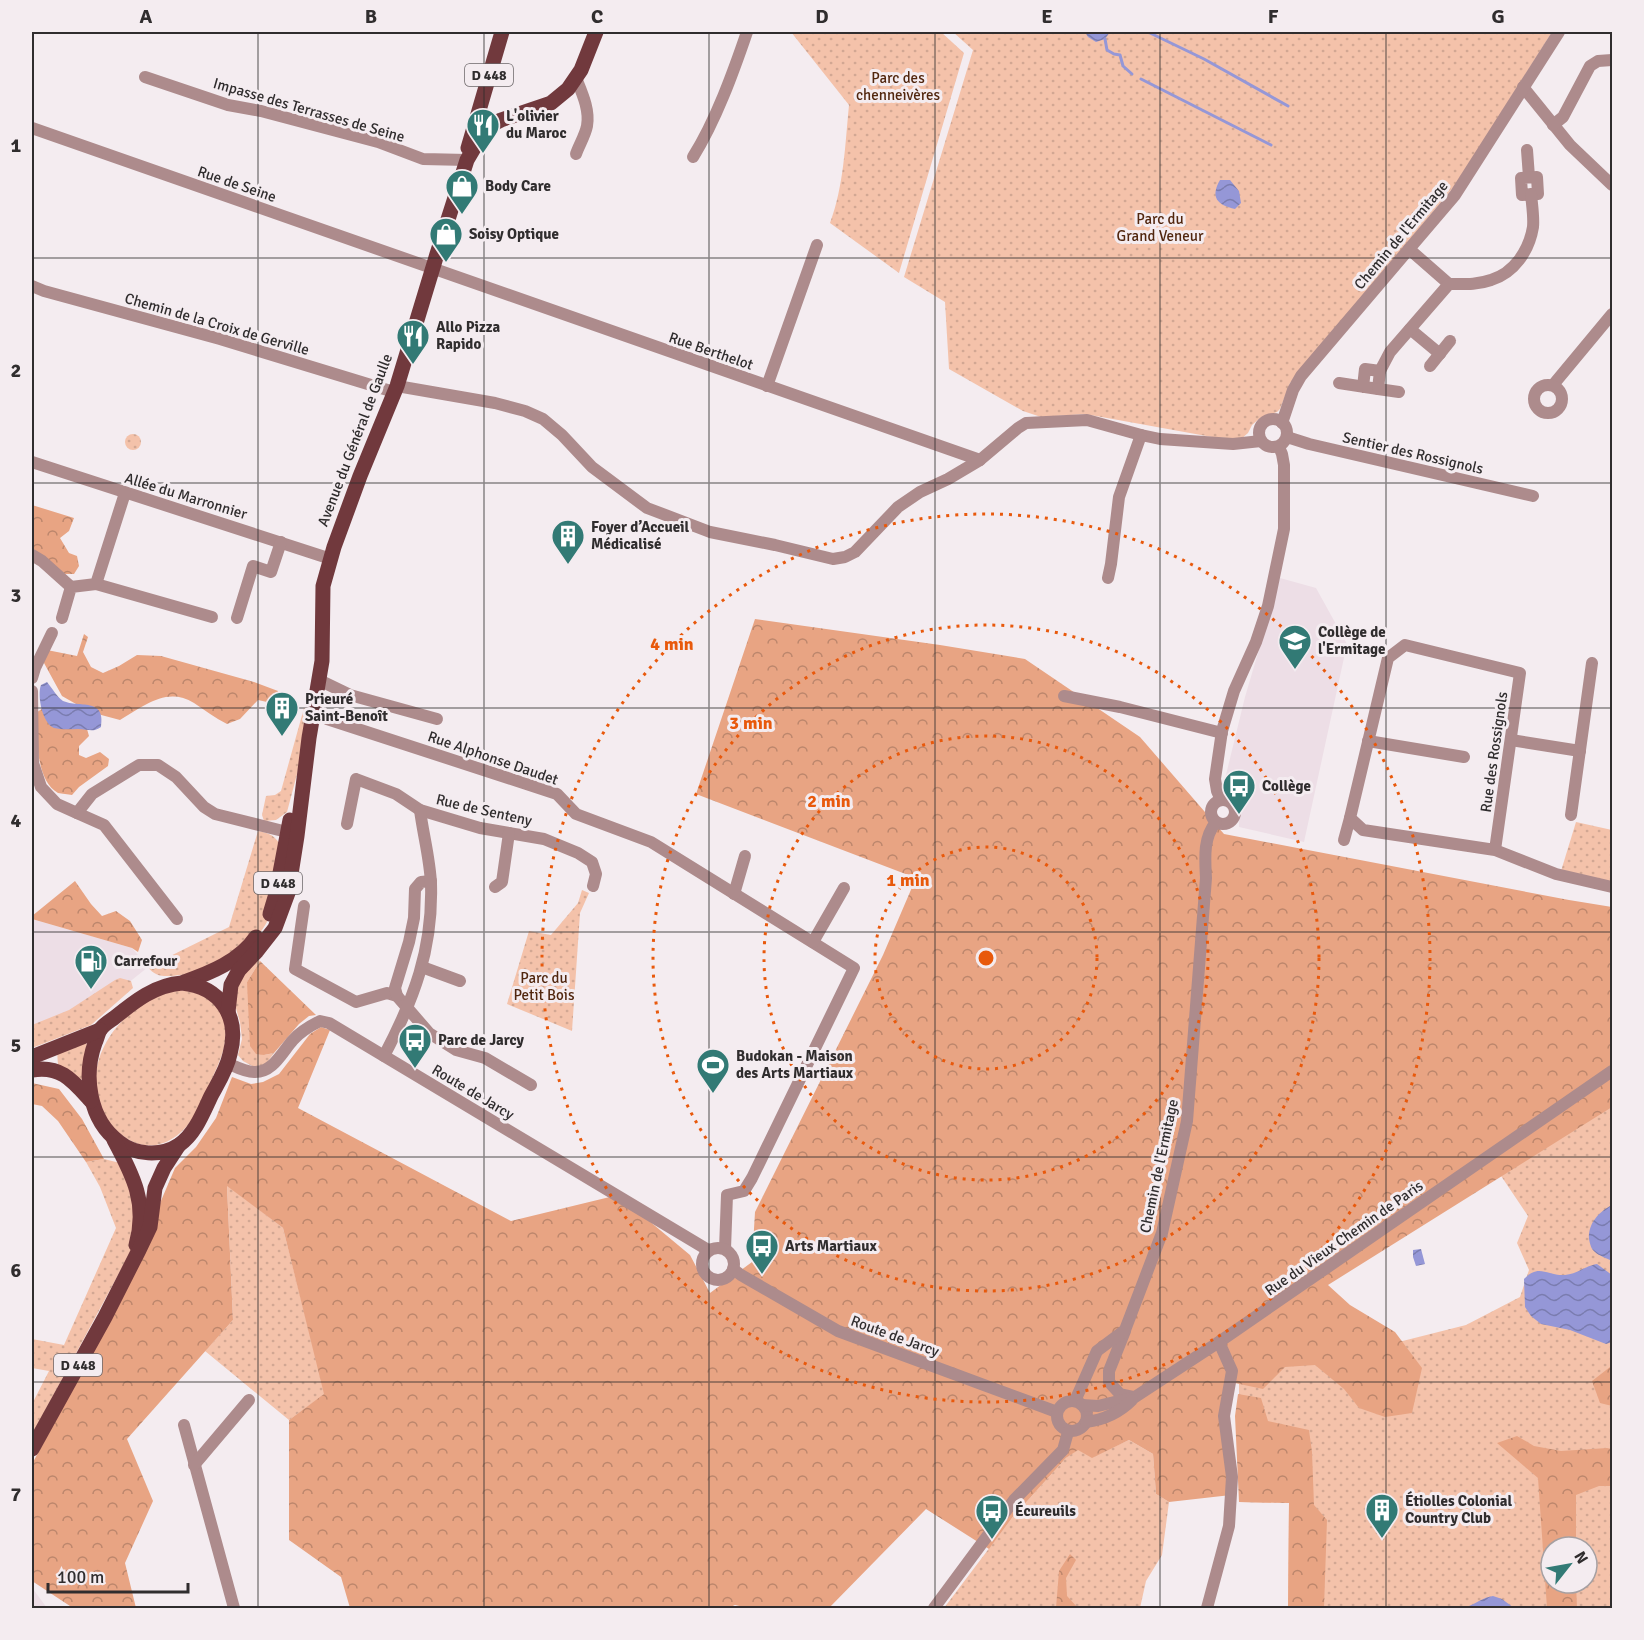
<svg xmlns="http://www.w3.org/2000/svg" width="1644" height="1640" font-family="Signika,sans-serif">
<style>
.built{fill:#eddee6}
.grass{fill:url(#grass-dots);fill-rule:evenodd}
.forest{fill:url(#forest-crowns)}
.water{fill:url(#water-waves)}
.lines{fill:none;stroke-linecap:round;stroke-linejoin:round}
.stream{stroke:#9597d7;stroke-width:3}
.minor{stroke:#ad8b8c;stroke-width:12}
.major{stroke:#71393d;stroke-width:15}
.grid{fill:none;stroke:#302d2e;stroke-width:1.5;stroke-opacity:0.55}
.ring{fill:none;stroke:#e8590c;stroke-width:3;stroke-dasharray:3 6}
.labels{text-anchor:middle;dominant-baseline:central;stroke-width:6;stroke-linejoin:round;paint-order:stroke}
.shield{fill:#f4ecf0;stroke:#6b6668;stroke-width:1.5}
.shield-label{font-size:14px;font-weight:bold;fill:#302d2e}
.park-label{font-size:15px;fill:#51260e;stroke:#f4ecf0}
.street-label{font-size:15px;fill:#302d2e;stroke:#f4ecf0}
.poi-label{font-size:15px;font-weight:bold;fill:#302d2e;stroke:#f4ecf0;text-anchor:start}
.centre{fill:#e8590c;stroke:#f4ecf0;stroke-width:3}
.ring-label{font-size:18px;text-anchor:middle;font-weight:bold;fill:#e8590c;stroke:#f4ecf0;stroke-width:6;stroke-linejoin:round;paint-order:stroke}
.neatline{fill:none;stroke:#302d2e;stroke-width:2}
.grid-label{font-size:20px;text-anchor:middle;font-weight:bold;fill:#302d2e}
</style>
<defs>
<pattern id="grass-dots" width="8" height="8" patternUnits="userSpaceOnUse" patternTransform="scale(1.5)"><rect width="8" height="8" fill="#f4c2aa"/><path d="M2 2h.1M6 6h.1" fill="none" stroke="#d2a793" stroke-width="1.8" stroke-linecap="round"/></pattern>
<pattern id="forest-crowns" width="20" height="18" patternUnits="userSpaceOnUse" patternTransform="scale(1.5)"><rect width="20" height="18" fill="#e8a483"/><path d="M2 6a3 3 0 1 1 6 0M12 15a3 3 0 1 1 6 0" fill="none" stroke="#bc866c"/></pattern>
<pattern id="water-waves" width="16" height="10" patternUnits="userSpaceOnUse" patternTransform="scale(1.5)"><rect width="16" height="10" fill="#9597d7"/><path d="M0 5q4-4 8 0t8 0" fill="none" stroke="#7a7caf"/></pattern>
</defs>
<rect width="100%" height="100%" fill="#f4ecf0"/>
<g class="built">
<polygon points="1280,578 1316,588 1347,644 1304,842 1239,827 1238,793 1231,791 1224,783 1245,697"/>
<polygon points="32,919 132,948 148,967 112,996 32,1026"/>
<polygon points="32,1587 33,1589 47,1608 32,1608"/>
</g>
<g class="grass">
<path d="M791,32H941L964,53L899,273L830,223C844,185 845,145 849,105Z"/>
<polygon points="953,32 1552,32 1457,183 1290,383 1280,409 1277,412 1260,418 1252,425 1248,433 1241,439 1212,437 1085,414 1041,417 1023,411 949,369 945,302 904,277 973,50"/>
<circle cx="133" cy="442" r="8"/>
<polygon points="304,708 309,708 301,759 287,812 276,820 264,821 262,815 266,796 275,795 281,791"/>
<polygon points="1576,822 1612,830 1612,882 1561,871"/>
<path d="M258,831C271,834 275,835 282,848C279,864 276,881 272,898C271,905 271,914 268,920C254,949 212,973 181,975C169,976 156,979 148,967L229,927Z"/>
<polygon points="582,890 589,893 580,913 572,1031 507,1004 529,931 551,935 578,903"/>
<polygon points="257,958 260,961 247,982 264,1055 274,1053 266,1064 254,1067 243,1061 238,1055 242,1039 240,1022 233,998 235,986"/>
<polygon points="120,978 131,981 133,988 91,1025 32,1048 32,1025 69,1010 115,980"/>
<path d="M180,990C187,991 195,992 202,995C207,997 212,1002 216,1006C236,1030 221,1059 210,1083C205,1094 200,1105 194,1116C179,1141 152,1155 126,1138C111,1128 103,1115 98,1098C87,1055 119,1013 158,996C164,993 172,992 180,990Z"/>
<polygon points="84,1041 87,1044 82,1079 80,1081 58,1065 57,1051"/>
<path d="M1612,1081V1608H1288L1289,1503L1239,1502V1339L1359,1352L1466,1325L1520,1297L1529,1270L1517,1243L1528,1216L1493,1164ZM1551,1547H1587V1583H1551Z"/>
<polygon points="104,1159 120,1163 138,1201 131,1251 32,1435 32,1404 49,1371 32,1368 32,1339 64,1345 116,1228 100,1187 86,1162"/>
<polygon points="227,1185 283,1228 325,1394 289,1420 205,1351 233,1320"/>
<polygon points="1129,1440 1153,1454 1156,1494 1169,1502 1162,1555 1146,1581 1140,1608 944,1608 1012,1518 1066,1458 1078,1449 1092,1457"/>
</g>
<g class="forest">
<polygon points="32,505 74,518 69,531 60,538 69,553 77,556 79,566 74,574 65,574 32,548"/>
<polygon points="755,619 940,645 1025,659 1140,737 1224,834 1569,900 1612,907 1612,1107 1328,1285 1350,1305 1395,1332 1422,1368 1412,1413 1385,1417 1359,1408 1344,1389 1315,1365 1285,1367 1263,1389 1230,1382 1226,1430 1231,1495 1169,1502 1156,1494 1153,1454 1129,1440 1092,1458 1078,1450 1066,1458 1012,1518 989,1549 926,1509 829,1608 748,1608 735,1605 728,1608 350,1608 341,1577 289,1540 289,1420 324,1394 283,1228 227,1186 233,1320 127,1439 153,1501 125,1563 136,1608 73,1608 32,1581 32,1464 111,1318 175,1168 196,1147 216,1118 232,1077 251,1084 263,1082 279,1074 310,1034 321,1027 330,1030 298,1108 511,1221 618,1195 690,1255 710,1293 752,1262 755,1212 883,955 916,878 696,794"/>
<path d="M84,634L88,637L83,652L91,667L103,673L119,666L137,655L161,656L254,682L278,691L276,704L258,700L240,719L227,724C215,718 205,710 194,703C167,686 144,706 120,720L90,712L62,696L44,663L42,649L77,656Z"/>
<path d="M43,708L85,722L89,736L79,746V755L86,758L100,752L109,759L108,766L79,787L72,795C68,794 62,794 58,793C35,780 37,735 36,713Z"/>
<polygon points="75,881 91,904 102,916 116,911 130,921 142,940 138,952 132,948 32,919 32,916"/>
<polygon points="260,961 316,1015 309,1016 299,1024 274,1053 264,1055 256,1054 250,1046 247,982"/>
<polygon points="32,1083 59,1089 82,1119 104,1159 86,1162 58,1121 42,1106 32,1104"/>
<polygon points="1610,1367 1612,1367 1612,1406 1600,1403 1592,1381"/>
<polygon points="1238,1394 1261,1398 1268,1421 1309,1430 1312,1452 1314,1505 1327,1520 1324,1608 1288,1608 1289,1503 1239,1502 1235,1416"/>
<polygon points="1517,1436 1534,1446 1561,1451 1607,1448 1612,1449 1612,1486 1599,1486 1576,1495 1576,1547 1551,1547 1551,1583 1576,1583 1577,1608 1547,1608 1538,1478 1497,1443"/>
<polygon points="1070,1554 1076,1560 1066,1578 1067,1596 1078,1608 1056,1608 1059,1571"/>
</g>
<g class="water">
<polygon points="1085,32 1110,32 1105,39 1096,42 1088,37"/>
<path d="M1220,180H1230L1239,191L1241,203L1235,209C1217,205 1210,197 1220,180Z"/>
<path d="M47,682C52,688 57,697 63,701C79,708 106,697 101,727C93,733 88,729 78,729C70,729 62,730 54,728C42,723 37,695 41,685Z"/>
<path d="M1612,1205V1261C1607,1258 1599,1256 1595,1252C1591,1249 1590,1244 1589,1239C1588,1223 1599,1212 1612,1205Z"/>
<polygon points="1421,1249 1425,1264 1416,1266 1413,1257 1413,1250"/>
<path d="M1597,1264L1612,1275V1342L1606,1344L1570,1330L1541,1324L1531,1316L1525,1307L1524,1279C1539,1263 1547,1276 1565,1275C1577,1274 1585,1266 1597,1264Z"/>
<path d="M1493,1596L1502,1599L1514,1608H1433C1443,1604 1455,1609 1466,1607C1476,1604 1483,1597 1493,1596Z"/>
</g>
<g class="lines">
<g class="stream">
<polyline points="1148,32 1204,59 1288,106"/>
<polyline points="1105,39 1107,50 1114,54 1120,55 1123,66 1132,74"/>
<polyline points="1141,79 1271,145"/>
</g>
<g class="minor">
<polyline points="145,77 228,105 261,111 378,142 423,159 467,160"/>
<polyline points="1523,87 1570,145 1612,185"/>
<polyline points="1553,125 1563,117 1590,66 1598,61 1612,60"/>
<polyline points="32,128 980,460"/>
<polyline points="1527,150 1529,177"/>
<path d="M576,154C579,145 585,136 587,126C590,110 582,93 576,78"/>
<path d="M693,157C716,120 733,73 747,32"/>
<polygon points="1537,177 1538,194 1522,195 1521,178"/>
<polyline points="1409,249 1449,284"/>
<polyline points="32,286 44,291 220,339 394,392"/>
<polyline points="1410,329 1440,354"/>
<polyline points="1430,366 1450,341"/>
<path d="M1380,371L1390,352L1449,284C1463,284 1477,285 1491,280C1514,273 1529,251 1533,227C1534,217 1532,205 1531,194"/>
<polyline points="1339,383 1378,389 1380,371 1365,369 1363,387"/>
<polyline points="1553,385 1612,314"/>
<circle cx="1548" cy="399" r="14"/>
<polyline points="397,386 495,403 525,411 543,419 562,435 592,467 647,508 710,532 775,545 833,559 845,557 855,552 898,507 920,492 948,479 980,460 1018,428 1026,423 1087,420 1141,435 1160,439 1233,444 1261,441"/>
<polyline points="767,386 817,245"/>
<polyline points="1378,389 1399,392"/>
<circle cx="1273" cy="433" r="14"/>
<polyline points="1282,423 1293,390 1301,376 1455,195 1559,32"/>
<polyline points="1287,437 1309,444 1533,496"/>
<polyline points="32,462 331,559"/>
<polyline points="32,555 42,561 71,587"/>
<polyline points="1108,578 1111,564 1119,497 1141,435"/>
<polyline points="96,584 212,617"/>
<polyline points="62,618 71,587 96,584 125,493"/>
<polyline points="237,618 253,566 271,572 281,542"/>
<polyline points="32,678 35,668 52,633"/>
<polyline points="319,680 350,695 437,719"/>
<polyline points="32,691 33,763 41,787 57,804 77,813 92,794 139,765 158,765 176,777 204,807 215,814 287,832"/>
<polyline points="1064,696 1120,707 1222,733"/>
<polyline points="327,719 557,794 576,814 651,842 854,968 752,1178 744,1191 727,1195 725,1249"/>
<polyline points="1511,740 1580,751"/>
<polyline points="1368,741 1464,757"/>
<polyline points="1221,800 1217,791 1215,779 1222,731 1234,691 1256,642 1268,606 1284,529 1284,465 1282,454 1279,447"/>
<circle cx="1223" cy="812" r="12"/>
<polyline points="77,813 104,825 177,919"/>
<polyline points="1571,815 1592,663"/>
<polyline points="347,824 356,779 396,794 420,810 480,828 544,839 578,853 592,862 596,874 593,886"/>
<polyline points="1344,840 1350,818"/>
<polyline points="1495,850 1520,673 1405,645 1388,658 1350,818 1363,830 1495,850 1556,874 1612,887"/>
<polyline points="495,887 502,882 509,833"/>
<polyline points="734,894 745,856"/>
<polyline points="304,906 295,969 356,1002 387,993 397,996 429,1033 456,1050 485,1058 531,1085"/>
<polyline points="813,942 844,888"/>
<polyline points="422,967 460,981"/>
<polyline points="397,996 395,988 409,942 414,918 415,889 421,882 431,881"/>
<path d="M384,1056C414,999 433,949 431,884C430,859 423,834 420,810"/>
<path d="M227,1063C236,1067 245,1072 254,1072C273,1073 282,1052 293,1040C301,1031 310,1026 320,1021L329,1023L708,1250"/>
<circle cx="718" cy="1264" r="16"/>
<polyline points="733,1269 741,1275 838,1331 1057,1412"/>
<polyline points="1125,1331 1109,1371 1109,1382 1120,1394 1134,1397"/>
<circle cx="1072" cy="1416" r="15"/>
<path d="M1075,1401L1097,1351L1125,1330L1162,1233L1187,1121L1206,878C1205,858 1203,838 1216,822"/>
<polyline points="1082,1405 1098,1406 1135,1397 1219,1342 1612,1071"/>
<path d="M1086,1422C1103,1420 1120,1412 1132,1400"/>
<polyline points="184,1425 234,1608"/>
<polyline points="194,1465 249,1400"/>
<polyline points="934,1608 1014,1500 1063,1450 1068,1432"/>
<polyline points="1207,1608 1229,1526 1232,1477 1224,1416 1232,1371 1219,1342"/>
</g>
<g class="major">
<polyline points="468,148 502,32"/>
<polyline points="270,914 276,894 290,820"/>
<path d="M184,982C210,973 240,961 256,937"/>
<path d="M182,983C221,987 240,1017 230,1054C227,1069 218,1083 211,1096C203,1113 195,1134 179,1145C161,1157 135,1155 119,1142C89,1120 83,1076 95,1043C97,1039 98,1033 100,1030C103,1025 110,1021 114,1018C135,1001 155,985 182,983Z"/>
<polyline points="228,1012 231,985 239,970 257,951 275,928 288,893 297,836 309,738 322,661 323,586 334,547 360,476 397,386 437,254 467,160 480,138 491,125 501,120 551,103 568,89 581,70 596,32"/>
<polyline points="32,1057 100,1030"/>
<path d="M32,1070C61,1065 73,1081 91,1101"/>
<path d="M114,1140C133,1175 148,1204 136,1245"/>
<polyline points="32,1449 105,1317 139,1250 150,1227 155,1188 164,1168 179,1145"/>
</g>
</g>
<path class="grid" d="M258,32V1608M484,32V1608M709,32V1608M935,32V1608M1160,32V1608M1386,32V1608M32,258H1612M32,483H1612M32,708H1612M32,932H1612M32,1157H1612M32,1382H1612"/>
<g class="ring">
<circle cx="986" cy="958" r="111"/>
<circle cx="986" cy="958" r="222"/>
<circle cx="986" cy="958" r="333"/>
<circle cx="986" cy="958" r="444"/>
</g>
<defs>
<symbol id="restaurant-pin" viewBox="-11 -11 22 30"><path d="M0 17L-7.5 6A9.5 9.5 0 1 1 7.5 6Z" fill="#327a75" stroke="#f4ecf0"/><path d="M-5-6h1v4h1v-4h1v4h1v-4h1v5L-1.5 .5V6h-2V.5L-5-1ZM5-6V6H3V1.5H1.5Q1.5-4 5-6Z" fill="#fff"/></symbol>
<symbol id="shop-pin" viewBox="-11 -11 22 30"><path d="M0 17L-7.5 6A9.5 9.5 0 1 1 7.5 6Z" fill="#327a75" stroke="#f4ecf0"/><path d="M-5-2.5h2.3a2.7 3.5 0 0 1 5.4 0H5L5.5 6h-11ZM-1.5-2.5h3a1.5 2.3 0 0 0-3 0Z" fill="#fff"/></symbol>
<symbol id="building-pin" viewBox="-11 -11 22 30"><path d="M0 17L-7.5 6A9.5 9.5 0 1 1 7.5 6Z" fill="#327a75" stroke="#f4ecf0"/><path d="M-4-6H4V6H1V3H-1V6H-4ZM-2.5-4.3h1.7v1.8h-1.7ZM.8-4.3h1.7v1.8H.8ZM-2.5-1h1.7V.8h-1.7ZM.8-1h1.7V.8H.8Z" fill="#fff"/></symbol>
<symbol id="school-pin" viewBox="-11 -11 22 30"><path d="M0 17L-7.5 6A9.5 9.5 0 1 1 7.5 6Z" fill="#327a75" stroke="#f4ecf0"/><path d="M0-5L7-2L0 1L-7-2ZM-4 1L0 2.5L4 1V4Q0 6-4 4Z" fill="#fff"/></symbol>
<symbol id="bus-pin" viewBox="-11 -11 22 30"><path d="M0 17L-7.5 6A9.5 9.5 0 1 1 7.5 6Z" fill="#327a75" stroke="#f4ecf0"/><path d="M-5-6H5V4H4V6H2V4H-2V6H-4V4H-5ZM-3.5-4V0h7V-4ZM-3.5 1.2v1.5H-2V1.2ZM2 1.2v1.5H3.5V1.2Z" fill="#fff"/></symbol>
<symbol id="fuel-pin" viewBox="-11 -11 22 30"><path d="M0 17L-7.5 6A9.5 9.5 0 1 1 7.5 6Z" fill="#327a75" stroke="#f4ecf0"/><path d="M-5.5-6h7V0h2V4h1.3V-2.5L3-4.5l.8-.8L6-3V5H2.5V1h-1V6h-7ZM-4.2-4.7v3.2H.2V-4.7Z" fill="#fff"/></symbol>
<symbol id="stadium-pin" viewBox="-11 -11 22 30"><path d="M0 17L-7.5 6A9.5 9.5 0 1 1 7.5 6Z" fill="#327a75" stroke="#f4ecf0"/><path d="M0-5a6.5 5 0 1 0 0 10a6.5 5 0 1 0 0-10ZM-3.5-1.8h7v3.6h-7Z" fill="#fff"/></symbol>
</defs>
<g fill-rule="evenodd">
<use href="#restaurant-pin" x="464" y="106" width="38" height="52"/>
<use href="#shop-pin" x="443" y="167" width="38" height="52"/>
<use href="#shop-pin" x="427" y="215" width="38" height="52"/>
<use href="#restaurant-pin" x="394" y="317" width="38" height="52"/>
<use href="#building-pin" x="549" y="517" width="38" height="52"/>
<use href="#school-pin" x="1276" y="622" width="38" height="52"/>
<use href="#building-pin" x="263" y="689" width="38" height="52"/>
<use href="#bus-pin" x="1220" y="767" width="38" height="52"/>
<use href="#fuel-pin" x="72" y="942" width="38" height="52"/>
<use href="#bus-pin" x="396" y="1021" width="38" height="52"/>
<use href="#stadium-pin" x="694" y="1046" width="38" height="52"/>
<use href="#bus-pin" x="743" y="1227" width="38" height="52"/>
<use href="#building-pin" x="1363" y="1491" width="38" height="52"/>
<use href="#bus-pin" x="973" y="1492" width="38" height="52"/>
</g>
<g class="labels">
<g class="shield">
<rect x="465" y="64" width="48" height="22" rx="4.5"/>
<rect x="254" y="872" width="48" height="22" rx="4.5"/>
<rect x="54" y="1354" width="48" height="22" rx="4.5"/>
</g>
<g class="shield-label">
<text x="489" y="75">D 448</text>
<text x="278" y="883">D 448</text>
<text x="78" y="1365">D 448</text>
</g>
<g class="park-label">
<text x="898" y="78">Parc des<tspan x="898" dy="17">chenneivères</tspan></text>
<text x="1160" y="219">Parc du<tspan x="1160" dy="17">Grand Veneur</tspan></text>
<text x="544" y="978">Parc du<tspan x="544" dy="17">Petit Bois</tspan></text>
</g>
<g class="street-label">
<text transform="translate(309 110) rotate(16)">Impasse des Terrasses de Seine</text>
<text transform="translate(237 184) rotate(19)">Rue de Seine</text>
<text transform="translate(1401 235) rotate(-50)">Chemin de l'Ermitage</text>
<text transform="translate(217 324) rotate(16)">Chemin de la Croix de Gerville</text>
<text transform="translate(711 351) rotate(19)">Rue Berthelot</text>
<text transform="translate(355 440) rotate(-69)">Avenue du Général de Gaulle</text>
<text transform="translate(1413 453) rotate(13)">Sentier des Rossignols</text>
<text transform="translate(186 496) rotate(17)">Allée du Marronnier</text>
<text transform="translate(1494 752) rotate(-82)">Rue des Rossignols</text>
<text transform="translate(493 758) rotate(19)">Rue Alphonse Daudet</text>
<text transform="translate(484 810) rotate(13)">Rue de Senteny</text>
<text transform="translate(473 1092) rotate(31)">Route de Jarcy</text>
<text transform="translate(1159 1166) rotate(-78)">Chemin de l'Ermitage</text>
<text transform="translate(1344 1238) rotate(-35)">Rue du Vieux Chemin de Paris</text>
<text transform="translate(895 1336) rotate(20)">Route de Jarcy</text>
</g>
<g class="poi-label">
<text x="506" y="116">L'olivier<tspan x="506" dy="17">du Maroc</tspan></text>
<text x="485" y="186">Body Care</text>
<text x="469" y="234">Soisy Optique</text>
<text x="436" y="327">Allo Pizza<tspan x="436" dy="17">Rapido</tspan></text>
<text x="591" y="527">Foyer d’Accueil<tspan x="591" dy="17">Médicalisé</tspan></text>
<text x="1318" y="632">Collège de<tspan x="1318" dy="17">l'Ermitage</tspan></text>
<text x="305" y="699">Prieuré<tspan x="305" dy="17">Saint-Benoît</tspan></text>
<text x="1262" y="786">Collège</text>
<text x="114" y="961">Carrefour</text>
<text x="438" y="1040">Parc de Jarcy</text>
<text x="736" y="1056">Budokan - Maison<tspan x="736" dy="17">des Arts Martiaux</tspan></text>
<text x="785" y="1246">Arts Martiaux</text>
<text x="1405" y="1501">Étiolles Colonial<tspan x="1405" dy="17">Country Club</tspan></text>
<text x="1015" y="1511">Écureuils</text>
</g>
</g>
<circle cx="986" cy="958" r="9" class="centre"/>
<g class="ring-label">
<text x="672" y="650">4 min</text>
<text x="751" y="729">3 min</text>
<text x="829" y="807">2 min</text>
<text x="908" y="886">1 min</text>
</g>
<rect width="1644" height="1640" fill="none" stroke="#f4ecf0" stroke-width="66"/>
<g transform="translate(1569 1565) rotate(59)"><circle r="28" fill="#f4ecf0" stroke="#a6a0a2" stroke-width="1.5"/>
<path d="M0-4.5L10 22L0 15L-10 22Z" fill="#327a75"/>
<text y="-9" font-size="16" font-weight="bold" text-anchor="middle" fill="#302d2e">N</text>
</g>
<path d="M48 1583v9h140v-9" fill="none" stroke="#302d2e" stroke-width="3"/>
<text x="57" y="1583" font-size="18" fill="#302d2e" stroke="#f4ecf0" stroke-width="4.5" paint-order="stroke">100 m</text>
<rect x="33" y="33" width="1578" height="1574" class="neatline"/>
<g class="grid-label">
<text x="146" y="23">A</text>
<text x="371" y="23">B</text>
<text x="597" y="23">C</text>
<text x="822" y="23">D</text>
<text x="1047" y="23">E</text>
<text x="1273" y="23">F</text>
<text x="1498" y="23">G</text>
<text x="16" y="152">1</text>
<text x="16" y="377">2</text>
<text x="16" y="602">3</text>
<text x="16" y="827">4</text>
<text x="16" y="1052">5</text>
<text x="16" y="1277">6</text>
<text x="16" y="1501">7</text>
</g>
</svg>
